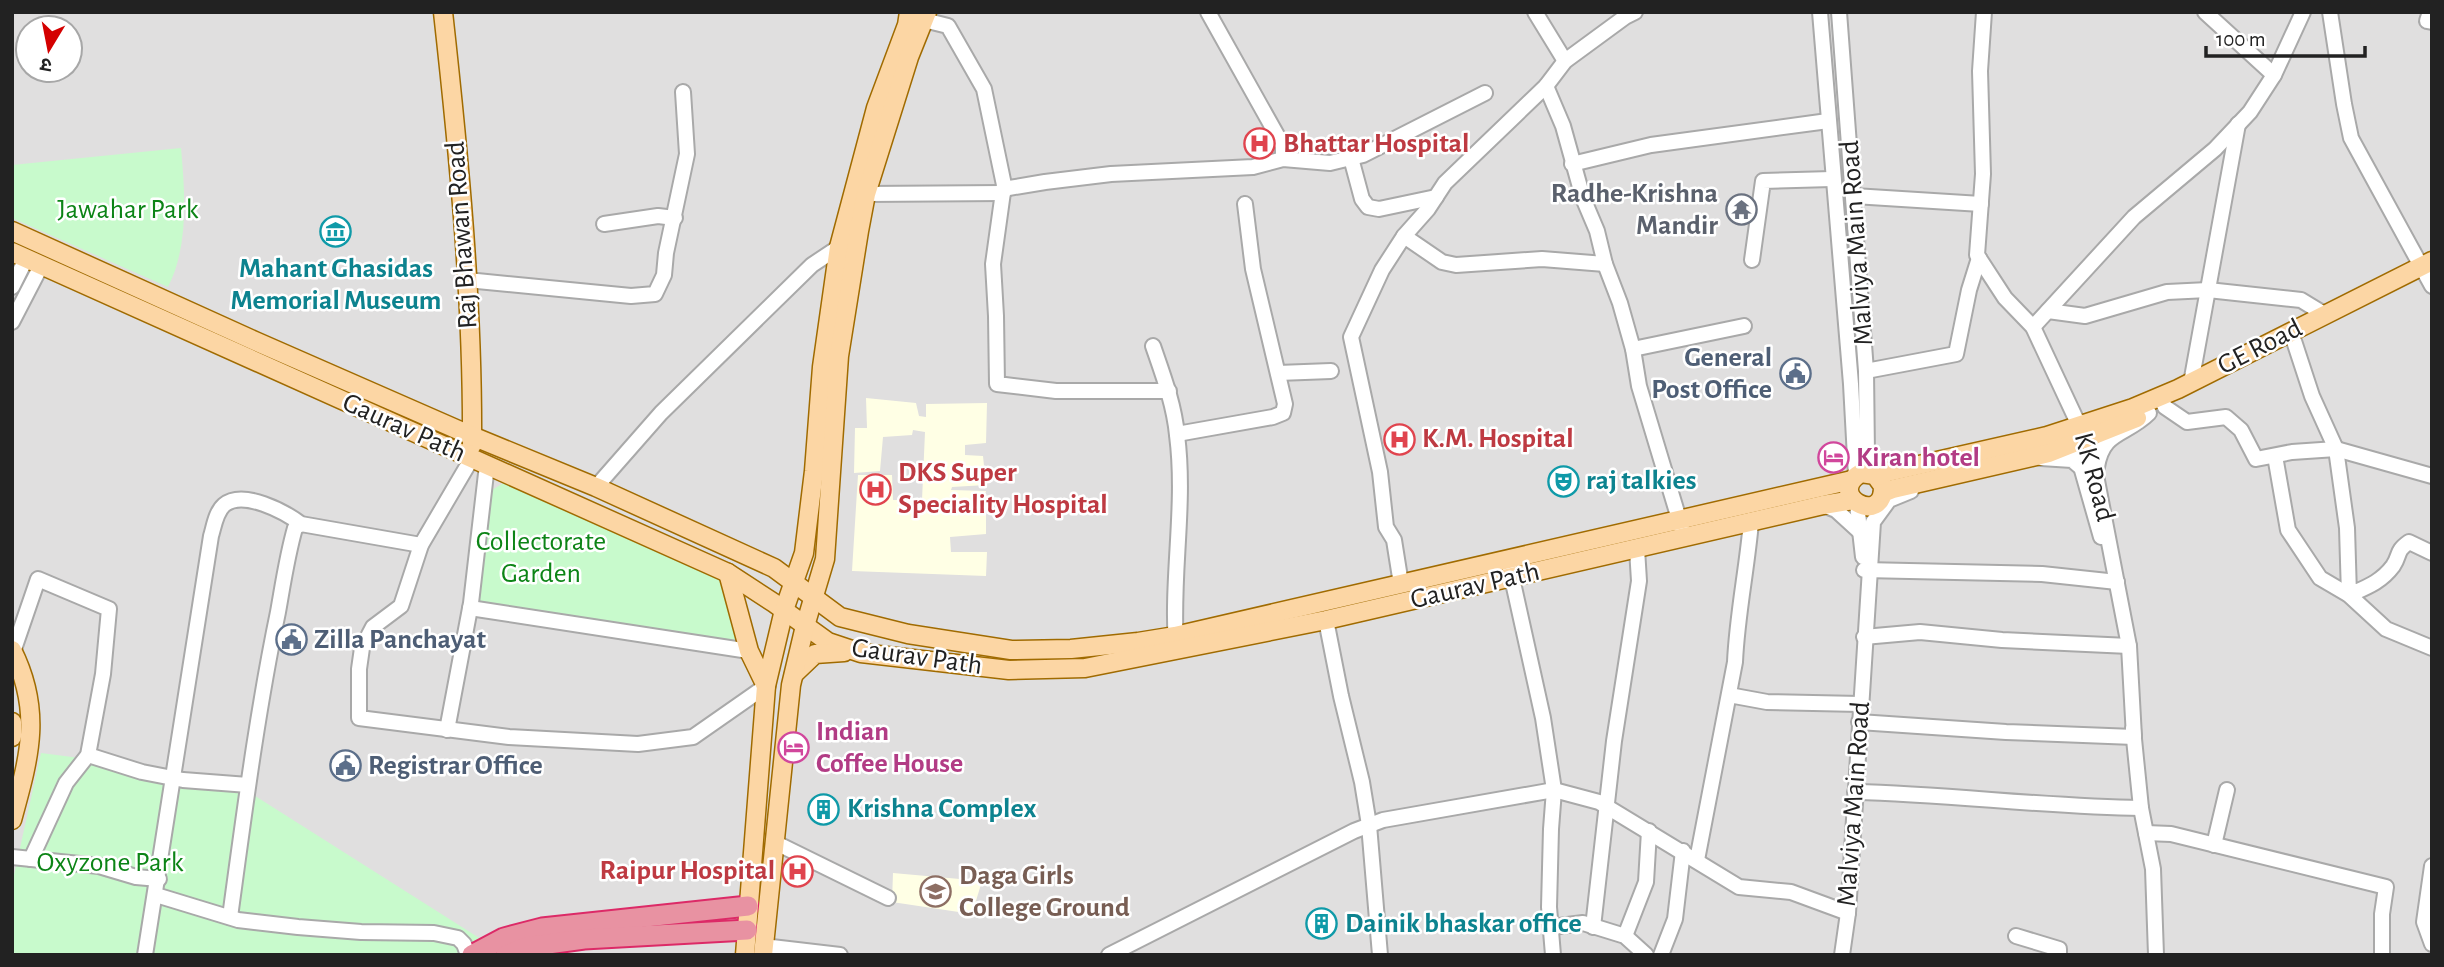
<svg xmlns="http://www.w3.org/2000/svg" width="2444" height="967" font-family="'Alegreya Sans','Noto Sans Devanagari',sans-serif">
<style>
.residential{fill:#e0dfdf;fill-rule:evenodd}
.education{fill:#ffffe5}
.park{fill:#c8facc}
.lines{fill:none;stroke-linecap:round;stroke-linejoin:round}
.minor-casing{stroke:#a9a9a9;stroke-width:18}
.major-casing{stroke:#a06b00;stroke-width:21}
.highway-casing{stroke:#dc2a67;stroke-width:23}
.minor{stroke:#fff;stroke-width:14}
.major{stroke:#fcd6a4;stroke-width:18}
.highway{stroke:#e892a2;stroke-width:19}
.labels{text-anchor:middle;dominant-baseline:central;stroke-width:5;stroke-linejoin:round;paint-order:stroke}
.health-label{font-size:28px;font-weight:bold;fill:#be3a42;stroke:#fff;text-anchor:start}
.worship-label{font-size:28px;font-weight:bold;fill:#5b616d;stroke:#fff;text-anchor:end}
.park-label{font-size:28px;fill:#0c8416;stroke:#fff}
.street-label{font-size:28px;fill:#222;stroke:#fff}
.culture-label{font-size:28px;font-weight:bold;fill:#0d838f;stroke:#fff;text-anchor:start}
.service-label{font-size:28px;font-weight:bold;fill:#4e5e75;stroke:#fff;text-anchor:start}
.hotel-label{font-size:28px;font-weight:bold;fill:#b23c85;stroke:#fff;text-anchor:start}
.education-label{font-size:28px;font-weight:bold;fill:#785e54;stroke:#fff;text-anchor:start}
</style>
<rect width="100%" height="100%" fill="#f2efe9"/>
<path class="residential" d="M12,12H2432V955H12ZM28,28H70V70H28Z"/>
<g class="education">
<polygon points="866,398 916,403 919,416 926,417 926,404 987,403 986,443 965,445 965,455 983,456 986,485 952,487 951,490 986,491 983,504 949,505 948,510 986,513 986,534 950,537 951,552 987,552 986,576 852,571 858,475 892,475 893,500 922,500 925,432 913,430 912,435 883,437 880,471 854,473 855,428 867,428"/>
<polygon points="893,873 982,881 972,914 892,902"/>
</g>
<g class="park">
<path d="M181,148C185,193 189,246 168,287L12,218V165Z"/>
<polygon points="505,482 719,575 737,643 479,603 492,490"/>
<polygon points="41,753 80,758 164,784 249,792 484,941 452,955 12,955 12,884"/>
</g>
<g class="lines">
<defs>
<g id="minor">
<polyline points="1208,12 1283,146 1283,159"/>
<polyline points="1535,12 1565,61"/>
<polyline points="1820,12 1851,384 1856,476"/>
<polyline points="1839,12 1866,371 1867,454 1871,473"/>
<polyline points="1984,12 1980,71 1983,174 1977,255 2005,298 2033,327 2076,419 2085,425 2089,439 2129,646 2134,737"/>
<polyline points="2205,12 2274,75"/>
<polyline points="2330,12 2344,104 2351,138 2432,286"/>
<polyline points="2430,12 2427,21 2432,22"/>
<polyline points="924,20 948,26 984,89 1004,185 993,264 996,316 997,384 1056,391 1169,391"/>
<polyline points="1546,86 1563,126 1583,198 1597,231 1605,264 1620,303 1633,349 1639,386 1682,529"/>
<polyline points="1351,158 1362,199 1368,207 1379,209 1436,197"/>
<polyline points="1572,164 1651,145 1828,121"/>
<polyline points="1003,189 1045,182 1111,174 1253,167 1283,159 1330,163 1363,155 1485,93"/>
<polyline points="866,194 1003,193"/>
<polyline points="1854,196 1981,204"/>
<polyline points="604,224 658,216 675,218"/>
<polyline points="1404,236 1442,262 1456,265 1542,259 1605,264"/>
<polyline points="1752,260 1763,181 1832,179"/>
<polyline points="467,280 631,296 655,294 664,275 666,253 687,154 683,92"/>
<polyline points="12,287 26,259"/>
<polyline points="2048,311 2085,316 2167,292 2208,290 2301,300 2324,314"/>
<polyline points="12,322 41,266"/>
<polyline points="2033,327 2134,217 2215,149 2250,112 2274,75 2303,12"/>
<path d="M2294,341L2312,396L2336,449L2347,528L2349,595C2367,587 2381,582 2393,566C2401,554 2395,552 2409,542L2432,553"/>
<path d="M1153,346C1163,375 1174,404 1177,435C1186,505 1171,576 1176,646"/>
<polyline points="1633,349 1744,326"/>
<polyline points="1866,371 1956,354 1969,290 1979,258"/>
<polyline points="1278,373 1331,371"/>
<polyline points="2191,383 2238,124"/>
<polyline points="2160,397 2165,407 2187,422 2226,417 2241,430 2256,459 2292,452 2336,449 2432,476"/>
<polyline points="1177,434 1273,417 1283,413 1285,404 1253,269 1245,204"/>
<polyline points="2072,435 2101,537"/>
<polyline points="2275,456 2288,530 2320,578 2349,595 2386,629 2432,648"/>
<polyline points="472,458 421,545 401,606 373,627 362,648 359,669 359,718 509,737 638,744 693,737 766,686"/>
<polyline points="2041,458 2072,460 2079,466"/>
<path d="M2097,467C2103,430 2126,436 2149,413"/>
<polyline points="596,487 661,413 812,265 839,247"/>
<polyline points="1857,504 1863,557"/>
<polyline points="1823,505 1836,510 1859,531"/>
<polyline points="1510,569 1543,718 1554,790 1551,829 1549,907 1553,955"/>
<polyline points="1864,570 2042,574 2117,582"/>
<polyline points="1401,584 1394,540 1386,527 1380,472 1351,337 1382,270 1404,236 1428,209 1445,183 1546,86 1565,61 1625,17 1635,12"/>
<polyline points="470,608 749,651"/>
<polyline points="1326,620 1341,696 1362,782 1369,825 1380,955"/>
<polyline points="1864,637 1920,632 2002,640 2129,646"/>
<polyline points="13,652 38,579 109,609 103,674 88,755 66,783 31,859"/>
<polyline points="1729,695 1767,702 1860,704"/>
<polyline points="1859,722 2006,732 2134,737"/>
<polyline points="2133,729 2141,808 2153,869 2156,955"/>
<polyline points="447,730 471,603 487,465"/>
<polyline points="88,755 142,772 183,780 248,785"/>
<path d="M1855,792C1950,794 2045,807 2141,808"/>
<polyline points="2146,833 2171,834 2386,887 2382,914 2382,955"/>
<polyline points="774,842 888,898"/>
<polyline points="2214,845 2227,790"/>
<polyline points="12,857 99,866 136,877 159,879"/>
<path d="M1697,860L1735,662C1737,615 1747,569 1751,522"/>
<polyline points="2432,866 2424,922 2432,944"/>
<polyline points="156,895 238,920 298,927 361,932 434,933 458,938 464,944 468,955"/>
<path d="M230,917C244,815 257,713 278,612C283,584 287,556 295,528L301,524"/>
<polyline points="1552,927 1583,923 1625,936 1646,955"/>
<polyline points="1593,927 1614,741 1639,581 1637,549"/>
<polyline points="1625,936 1646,882 1649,831"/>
<polyline points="2016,936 2059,949 2059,955"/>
<polyline points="763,946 840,955"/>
<path d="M145,955L211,536C214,526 216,512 224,505C243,489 285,512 301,524L421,545"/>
<polyline points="1109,955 1354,831 1383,820 1554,790 1599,802 1739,887 1791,892 1848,913"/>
<polyline points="1661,955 1675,919 1683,851"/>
<polyline points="1842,955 1848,913 1873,522 1889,500 1911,491"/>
</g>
<g id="major">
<path d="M443,12C459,156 473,301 472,445"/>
<polyline points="12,231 255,341 472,436 596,487 774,568 840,617 908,634 1011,650 1071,649 1138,642 1175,636 1852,480"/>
<polyline points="12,252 728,573 774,603 828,642 861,653 1009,670 1085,668 1326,620 1823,505 1853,500"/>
<path d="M1875,475L1883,486C1884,528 1824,495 1861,473L1875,475L2047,436L2133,408L2178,389L2432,261"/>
<polyline points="1883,493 1893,489 2049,453 2137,418"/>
<polyline points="728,573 749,651 766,686"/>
<path d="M12,650C43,712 29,758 12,820"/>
<polyline points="794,674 815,654 844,652"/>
<polyline points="12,722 12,737"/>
<polyline points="745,955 766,686 784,610 804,553 814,471 822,367 839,247 876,108 907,25 909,12"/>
<polyline points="763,955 791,685 805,626 825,559 839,356 859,231 866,194 909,57 927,12"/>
</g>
<g id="highway">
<polyline points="472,955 504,938 542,928 748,906"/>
<polyline points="506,955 526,947 584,939 747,930"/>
</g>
</defs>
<use href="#minor" class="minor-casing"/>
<use href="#major" class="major-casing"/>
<use href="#highway" class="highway-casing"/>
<use href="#minor" class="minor"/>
<use href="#major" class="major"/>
<use href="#highway" class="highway"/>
</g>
<defs>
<symbol id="hospital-ring" viewBox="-11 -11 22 22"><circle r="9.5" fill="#fff" stroke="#e0444e" stroke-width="1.5"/><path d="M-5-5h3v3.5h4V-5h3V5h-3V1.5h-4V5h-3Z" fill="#e0444e"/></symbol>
<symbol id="temple-ring" viewBox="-11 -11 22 22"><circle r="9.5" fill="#fff" stroke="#6b7280" stroke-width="1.5"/><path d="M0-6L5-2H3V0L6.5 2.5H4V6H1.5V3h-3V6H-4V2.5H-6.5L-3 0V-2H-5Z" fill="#6b7280"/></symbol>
<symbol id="museum-ring" viewBox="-11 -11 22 22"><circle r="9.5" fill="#fff" stroke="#0f9aa8" stroke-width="1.5"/><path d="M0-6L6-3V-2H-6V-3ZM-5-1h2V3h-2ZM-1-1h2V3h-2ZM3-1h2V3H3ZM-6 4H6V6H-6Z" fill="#0f9aa8"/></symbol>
<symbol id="civic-ring" viewBox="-11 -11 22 22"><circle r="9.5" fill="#fff" stroke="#5c6f8a" stroke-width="1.5"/><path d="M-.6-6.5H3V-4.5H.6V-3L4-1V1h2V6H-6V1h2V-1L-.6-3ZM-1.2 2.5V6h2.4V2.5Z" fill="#5c6f8a"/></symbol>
<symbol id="hotel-ring" viewBox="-11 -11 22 22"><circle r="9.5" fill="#fff" stroke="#d1479c" stroke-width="1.5"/><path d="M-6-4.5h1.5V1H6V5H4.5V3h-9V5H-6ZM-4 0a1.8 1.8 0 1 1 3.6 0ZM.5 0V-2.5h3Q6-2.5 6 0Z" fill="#d1479c"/></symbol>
<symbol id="theatre-ring" viewBox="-11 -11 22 22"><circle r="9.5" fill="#fff" stroke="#0f9aa8" stroke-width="1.5"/><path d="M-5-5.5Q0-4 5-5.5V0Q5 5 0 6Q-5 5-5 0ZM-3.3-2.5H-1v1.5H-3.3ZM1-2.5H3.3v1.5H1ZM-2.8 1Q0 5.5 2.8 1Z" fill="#0f9aa8"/></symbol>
<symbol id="building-ring" viewBox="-11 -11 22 22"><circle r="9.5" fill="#fff" stroke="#0f9aa8" stroke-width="1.5"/><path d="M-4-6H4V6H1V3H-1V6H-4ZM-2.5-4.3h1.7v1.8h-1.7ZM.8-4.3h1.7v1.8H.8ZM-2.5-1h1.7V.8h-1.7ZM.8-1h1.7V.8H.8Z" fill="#0f9aa8"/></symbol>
<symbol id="university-ring" viewBox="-11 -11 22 22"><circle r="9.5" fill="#fff" stroke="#8d6e63" stroke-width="1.5"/><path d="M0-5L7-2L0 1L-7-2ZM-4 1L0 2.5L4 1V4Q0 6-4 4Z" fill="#8d6e63"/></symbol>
</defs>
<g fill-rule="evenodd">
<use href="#hospital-ring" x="1242" y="126" width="35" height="35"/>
<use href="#temple-ring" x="1724" y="192" width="35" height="35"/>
<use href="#museum-ring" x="318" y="214" width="35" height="35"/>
<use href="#civic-ring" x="1778" y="356" width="35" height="35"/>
<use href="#hospital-ring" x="1382" y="422" width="35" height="35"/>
<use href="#hotel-ring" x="1816" y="440" width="35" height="35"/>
<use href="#theatre-ring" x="1546" y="464" width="35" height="35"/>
<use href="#hospital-ring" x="858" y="472" width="35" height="35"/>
<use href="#civic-ring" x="274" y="622" width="35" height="35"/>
<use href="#hotel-ring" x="776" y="730" width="35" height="35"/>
<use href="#civic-ring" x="328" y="748" width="35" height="35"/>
<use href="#building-ring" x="806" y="792" width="35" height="35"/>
<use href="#hospital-ring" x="780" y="854" width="35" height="35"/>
<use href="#university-ring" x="918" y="874" width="35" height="35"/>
<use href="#building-ring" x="1304" y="906" width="35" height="35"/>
</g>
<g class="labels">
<g class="health-label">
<text x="1283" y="144">Bhattar Hospital</text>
<text x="1422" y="439">K.M. Hospital</text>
<text x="898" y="473">DKS Super<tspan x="898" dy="32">Speciality Hospital</tspan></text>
<text x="775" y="871" text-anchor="end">Raipur Hospital</text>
</g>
<g class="worship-label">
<text x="1718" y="194">Radhe-Krishna<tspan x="1718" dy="32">Mandir</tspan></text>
</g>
<g class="park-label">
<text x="128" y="210">Jawahar Park</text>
<text x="541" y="542">Collectorate<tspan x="541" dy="32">Garden</tspan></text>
<text x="110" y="863">Oxyzone Park</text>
</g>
<g class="street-label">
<text transform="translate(462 235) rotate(-94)">Raj Bhawan Road</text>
<text transform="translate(1857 243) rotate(-94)">Malviya Main Road</text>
<text transform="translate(2260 347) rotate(-27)">GE Road</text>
<text transform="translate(404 428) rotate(24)">Gaurav Path</text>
<text transform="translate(2094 477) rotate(75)">KK Road</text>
<text transform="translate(1475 586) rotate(-13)">Gaurav Path</text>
<text transform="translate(917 657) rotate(8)">Gaurav Path</text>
<text transform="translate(1854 804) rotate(-86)">Malviya Main Road</text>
</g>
<g class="culture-label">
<text x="336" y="269" text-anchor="middle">Mahant Ghasidas<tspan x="336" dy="32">Memorial Museum</tspan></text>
<text x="1586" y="481">raj talkies</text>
<text x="847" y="809">Krishna Complex</text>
<text x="1345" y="924">Dainik bhaskar office</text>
</g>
<g class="service-label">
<text x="1772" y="358" text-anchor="end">General<tspan x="1772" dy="32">Post Office</tspan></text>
<text x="314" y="640">Zilla Panchayat</text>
<text x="368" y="766">Registrar Office</text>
</g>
<g class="hotel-label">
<text x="1856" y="458">Kiran hotel</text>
<text x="816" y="732">Indian<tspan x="816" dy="32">Coffee House</tspan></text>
</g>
<g class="education-label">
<text x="959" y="876">Daga Girls<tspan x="959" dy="32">College Ground</tspan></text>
</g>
</g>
<rect width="2444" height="967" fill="none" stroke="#222222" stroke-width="28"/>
<g transform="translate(49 49) rotate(190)"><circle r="33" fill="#ffffff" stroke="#a7a7a7" stroke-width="2"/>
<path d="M0-5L12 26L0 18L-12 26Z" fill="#d40000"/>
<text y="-10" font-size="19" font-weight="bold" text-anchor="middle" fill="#222222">उ</text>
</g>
<path d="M2206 46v10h159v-10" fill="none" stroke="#222222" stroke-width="3.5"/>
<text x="2216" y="46" font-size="21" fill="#222222" stroke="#ffffff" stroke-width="5" paint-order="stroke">100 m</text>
</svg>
